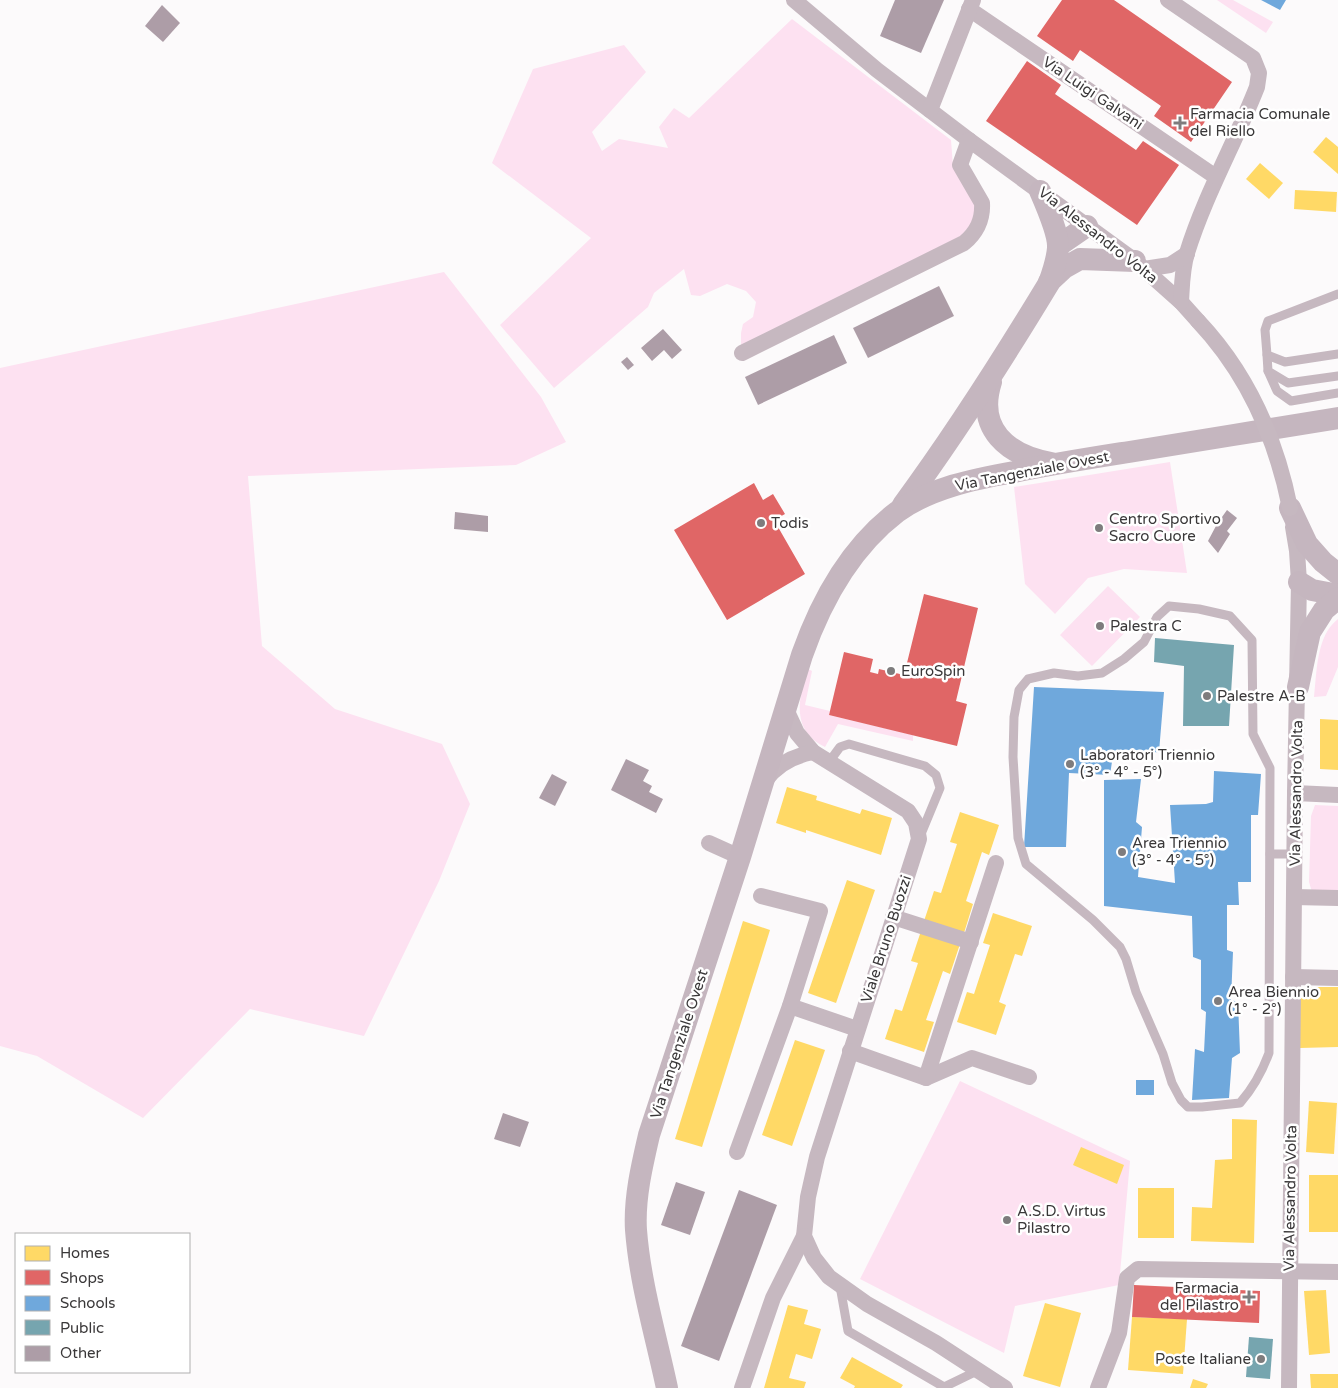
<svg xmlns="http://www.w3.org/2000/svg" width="1338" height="1388" font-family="'Varela Round',sans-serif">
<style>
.green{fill:#fde1f1}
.homes{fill:#ffd966}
.shops{fill:#e06666}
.schools{fill:#6fa8dc}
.public{fill:#76a5af}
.building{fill:#ad9da7}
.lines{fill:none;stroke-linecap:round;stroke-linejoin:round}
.service{stroke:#c6b8c0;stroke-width:9}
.minor{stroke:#c6b8c0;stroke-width:16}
.secondary{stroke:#c5b6bf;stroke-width:22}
.minor-bridge{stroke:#c6b8c0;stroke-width:16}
.poi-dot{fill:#7e7c7d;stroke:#fff;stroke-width:2}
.labels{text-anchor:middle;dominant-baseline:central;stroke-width:5;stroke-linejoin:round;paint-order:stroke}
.street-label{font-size:15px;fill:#3a3839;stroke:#fff}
.poi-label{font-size:15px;fill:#3a3839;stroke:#fff;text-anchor:start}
</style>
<rect width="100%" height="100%" fill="#fcfafb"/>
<g class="green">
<polygon points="1217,0 1233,0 1273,22 1266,33"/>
<polygon points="792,19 951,140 953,166 976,205 974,221 960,237 741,346 741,333 743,324 753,317 756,302 746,291 727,284 700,296 691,295 684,269 654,293 648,307 554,388 500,325 591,238 492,163 533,69 624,45 646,72 592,132 602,151 619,139 668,148 659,127 674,108 689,118"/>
<polygon points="444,272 541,397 566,442 516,465 248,476 262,646 335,709 442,744 470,804 439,881 364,1036 250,1009 143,1118 37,1056 0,1046 0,368"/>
<polygon points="1170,462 1187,573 1124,569 1088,578 1055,614 1025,584 1014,487"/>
<polygon points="1108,586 1140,617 1092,666 1060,635"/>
<path d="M1338,619V667L1326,696L1314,697C1317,672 1316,636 1338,619Z"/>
<path d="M808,669L812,671L805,705L830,711L829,715L913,735V741L838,724L825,747C791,731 798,698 808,669Z"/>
<polygon points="1315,805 1338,806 1338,893 1312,892 1309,882 1311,816"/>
<polygon points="960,1081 1130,1161 1119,1285 1015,1306 1004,1353 860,1279"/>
</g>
<g class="homes">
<polygon points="1326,137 1338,147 1338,174 1313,152"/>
<polygon points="1260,163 1283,183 1269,199 1246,179"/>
<polygon points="1295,190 1337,192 1336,212 1294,209"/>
<polygon points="1320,719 1338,720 1338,770 1320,769"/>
<polygon points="787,787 817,796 816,800 860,814 862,809 892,818 881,855 806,830 806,833 776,823"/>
<polygon points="960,812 999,825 989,855 982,852 966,901 973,904 964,933 924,921 934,891 941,893 957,844 950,842"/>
<polygon points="847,880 875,890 836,1003 808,993"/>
<polygon points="993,913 1032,926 1022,956 1015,954 999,1002 1006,1005 996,1035 957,1022 967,992 974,994 990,945 983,943"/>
<polygon points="743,921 770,930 702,1147 675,1139"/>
<polygon points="921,931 960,944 950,974 943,971 926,1020 934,1022 924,1052 885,1039 895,1009 902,1011 918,963 911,961"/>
<polygon points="1298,987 1338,987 1338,1047 1300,1048"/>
<polygon points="795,1040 825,1050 792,1146 762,1135"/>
<polygon points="1309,1101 1337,1103 1334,1154 1306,1152"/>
<polygon points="1232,1119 1257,1120 1254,1243 1191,1241 1192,1207 1212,1208 1215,1160 1232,1159"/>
<polygon points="1081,1147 1124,1165 1117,1184 1073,1165"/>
<rect x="1309" y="1175" width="29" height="57"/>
<rect x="1138" y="1188" width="36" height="50"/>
<polygon points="1326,1290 1330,1353 1309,1355 1304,1291"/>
<polygon points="1045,1303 1081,1313 1060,1387 1023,1376"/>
<polygon points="788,1305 808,1310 804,1324 821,1329 812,1359 796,1354 789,1378 806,1382 804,1388 764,1388"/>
<polygon points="1132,1317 1187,1319 1183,1374 1128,1370"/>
<polygon points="852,1357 903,1385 901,1388 854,1388 855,1386 840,1378"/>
<polygon points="1310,1374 1338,1374 1338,1388 1311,1388"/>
<polygon points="1193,1379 1208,1384 1206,1388 1190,1388"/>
</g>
<g class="shops">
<polygon points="1062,0 1114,0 1232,82 1191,142 1154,116 1161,106 1080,50 1073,61 1037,36"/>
<polygon points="1027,61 1061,85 1055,94 1136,150 1143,141 1179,165 1137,225 986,121"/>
<polygon points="754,483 763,500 773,494 785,514 774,520 805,574 727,620 674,530"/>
<polygon points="924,594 978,608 956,701 967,704 957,746 829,715 844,652 873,659 870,672 878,674 879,669 904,675"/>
<polygon points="1134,1285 1260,1291 1259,1323 1132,1317"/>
</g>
<g class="schools">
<polygon points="1261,0 1286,0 1280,10"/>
<polygon points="1034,687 1164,692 1159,752 1113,755 1110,775 1069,773 1066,847 1024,847"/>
<polygon points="1214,771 1261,774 1258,815 1251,815 1251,882 1238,882 1239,905 1227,905 1227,950 1233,952 1231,1000 1238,1002 1240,1053 1232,1058 1229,1098 1192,1100 1195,1049 1204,1052 1206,1012 1201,1009 1201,960 1193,957 1192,916 1104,906 1104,780 1141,779 1136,822 1142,827 1138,877 1175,883 1170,805 1206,804 1213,802"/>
<rect x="1136" y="1080" width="18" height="15"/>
</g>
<g class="public">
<polygon points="1155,638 1234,645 1229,726 1183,726 1184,666 1154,662"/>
<polygon points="1249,1337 1273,1339 1270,1379 1246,1377"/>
</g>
<g class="building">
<polygon points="895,0 944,0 921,53 880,36"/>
<polygon points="162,5 180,23 163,42 145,26"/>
<polygon points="939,286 954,316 868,358 853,328"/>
<polygon points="663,329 682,350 672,359 664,350 652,361 641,348"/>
<polygon points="834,335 847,363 758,405 745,377"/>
<polygon points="627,357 634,365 628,370 621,362"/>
<polygon points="1227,510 1237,518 1227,531 1230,534 1218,553 1208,541 1217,524"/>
<polygon points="455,512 488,516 488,532 454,529"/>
<polygon points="626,759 649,770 643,781 652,786 649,792 663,799 656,813 611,790"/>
<polygon points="552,774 567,782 555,806 539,798"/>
<polygon points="503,1113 529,1122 520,1147 494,1139"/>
<polygon points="676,1182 705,1192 690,1235 661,1225"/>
<polygon points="739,1190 777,1205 719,1361 681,1346"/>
</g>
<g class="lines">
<g class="service">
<polyline points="1338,294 1268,321 1265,330 1267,355 1285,362 1338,354"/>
<polyline points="1267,355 1268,371 1288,383 1338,376"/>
<polyline points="1268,371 1277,391 1291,401 1338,393"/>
<path d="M1169,606L1199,609L1230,616L1252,640L1253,734L1270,768L1269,1053C1262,1072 1254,1087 1240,1103L1202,1107H1188L1181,1100L1172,1083L1163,1054L1136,992L1126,959L1120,947L1093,920L1026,864L1018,838L1013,757L1014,717L1019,690L1028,679L1054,673L1078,676L1102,673L1124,659L1144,642L1157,617Z"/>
<polyline points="829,762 840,747 849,744 925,766 936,775 940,788 921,834"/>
<polyline points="1270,854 1294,854"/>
<polyline points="840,1286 848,1331 944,1387 979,1370"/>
</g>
<g class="minor">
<polyline points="794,0 877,70 969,140 1135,261 1181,302 1198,321"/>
<path d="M1168,0L1253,58L1259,73L1257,87C1235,143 1205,195 1187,253C1182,269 1182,286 1181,302"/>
<polyline points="969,9 1216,177"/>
<polyline points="930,110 973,0"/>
<polyline points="1144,269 1170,265 1187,254"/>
<path d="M742,353L964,243C977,232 983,220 982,203L960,165L969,140"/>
<polyline points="785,707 797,733 813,752 908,811 916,823 919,839 817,1157 808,1197 804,1236 814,1258 829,1277 867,1304 936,1343 1005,1388"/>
<path d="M765,781C777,764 793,756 813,752"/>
<polyline points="1295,793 1338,795"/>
<polyline points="709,843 740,857"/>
<polyline points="1294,897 1338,898"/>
<polyline points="893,917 971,942"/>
<polyline points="1293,977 1338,978"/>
<polyline points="790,1006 857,1029"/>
<polyline points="850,1051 926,1078 972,1058 1029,1077"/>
<polyline points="926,1078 996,863"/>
<polyline points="737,1152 790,1006 820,911 761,896"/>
<polyline points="742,1388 773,1298 804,1236"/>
<polyline points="1098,1388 1119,1333 1127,1278 1138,1269 1338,1272"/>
<polyline points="1289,1388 1295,793 1299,582 1297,551 1293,527"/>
</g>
<g class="secondary">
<polyline points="1058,246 1087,226"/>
<polyline points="1049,282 1064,268 1080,259 1135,261"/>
<path d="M991,382C976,429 1007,455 1051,463"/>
<path d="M903,505C956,433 1003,359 1049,283C1053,272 1057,261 1058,248C1059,234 1046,205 1040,191"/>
<polyline points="1290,508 1307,544 1323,562 1338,574"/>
<polyline points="1299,582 1312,590 1338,595"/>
<polyline points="1298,687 1310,632 1324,610 1338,598"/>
<path d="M667,1388C656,1336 640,1283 636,1230C634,1199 642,1165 649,1135L740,857L802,655C821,601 851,547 897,512C930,488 974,479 1014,472C1052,464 1091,458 1129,452C1199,441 1268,429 1338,418"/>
</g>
<path class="minor-bridge" d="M1198,321C1247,373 1276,438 1290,508"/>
</g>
<g class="poi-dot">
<path d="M1177.5 115.5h5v5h5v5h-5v5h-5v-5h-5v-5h5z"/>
<circle cx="761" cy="523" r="5"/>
<circle cx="1099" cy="528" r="5"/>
<circle cx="1100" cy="626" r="5"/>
<circle cx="891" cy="671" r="5"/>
<circle cx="1207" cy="696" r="5"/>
<circle cx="1070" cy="764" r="5"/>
<circle cx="1122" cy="852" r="5"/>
<circle cx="1218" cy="1001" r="5"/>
<circle cx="1007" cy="1220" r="5"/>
<path d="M1246.5 1289.5h5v5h5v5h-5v5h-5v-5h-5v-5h5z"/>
<circle cx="1261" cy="1359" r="5"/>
</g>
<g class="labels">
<g class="street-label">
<text transform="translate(1093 93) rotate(34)">Via Luigi Galvani</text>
<text transform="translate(1098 235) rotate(38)">Via Alessandro Volta</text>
<text transform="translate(1032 471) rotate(-11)">Via Tangenziale Ovest</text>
<text transform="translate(1296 793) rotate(-89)">Via Alessandro Volta</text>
<text transform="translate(886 939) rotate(-72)">Viale Bruno Buozzi</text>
<text transform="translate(679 1044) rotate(-72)">Via Tangenziale Ovest</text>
<text transform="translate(1290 1198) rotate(-89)">Via Alessandro Volta</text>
</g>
<g class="poi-label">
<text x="1190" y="114">Farmacia Comunale<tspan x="1190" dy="17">del Riello</tspan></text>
<text x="1109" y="519">Centro Sportivo<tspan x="1109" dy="17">Sacro Cuore</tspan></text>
<text x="771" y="523">Todis</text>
<text x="1110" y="626">Palestra C</text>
<text x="901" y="671">EuroSpin</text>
<text x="1217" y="696">Palestre A-B</text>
<text x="1080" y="755">Laboratori Triennio<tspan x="1080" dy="17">(3° - 4° - 5°)</tspan></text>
<text x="1132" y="843">Area Triennio<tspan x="1132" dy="17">(3° - 4° - 5°)</tspan></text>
<text x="1228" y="992">Area Biennio<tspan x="1228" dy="17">(1° - 2°)</tspan></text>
<text x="1017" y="1211">A.S.D. Virtus<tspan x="1017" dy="17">Pilastro</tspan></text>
<text x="1239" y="1288" text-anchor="end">Farmacia<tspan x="1239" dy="17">del Pilastro</tspan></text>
<text x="1251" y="1359" text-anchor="end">Poste Italiane</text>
</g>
</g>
<rect x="15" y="1233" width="175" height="140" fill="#ffffff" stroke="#b0afb0"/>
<rect x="25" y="1246" width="25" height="15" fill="#ffd966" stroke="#b0afb0"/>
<text x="60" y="1258" font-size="15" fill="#3a3839">Homes</text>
<rect x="25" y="1270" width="25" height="15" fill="#e06666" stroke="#b0afb0"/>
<text x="60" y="1283" font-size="15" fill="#3a3839">Shops</text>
<rect x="25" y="1296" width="25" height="15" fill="#6fa8dc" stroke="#b0afb0"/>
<text x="60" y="1308" font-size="15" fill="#3a3839">Schools</text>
<rect x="25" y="1320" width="25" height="15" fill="#76a5af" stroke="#b0afb0"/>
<text x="60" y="1333" font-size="15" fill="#3a3839">Public</text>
<rect x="25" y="1346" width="25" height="15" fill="#ad9da7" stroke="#b0afb0"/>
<text x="60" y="1358" font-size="15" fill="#3a3839">Other</text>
</svg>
